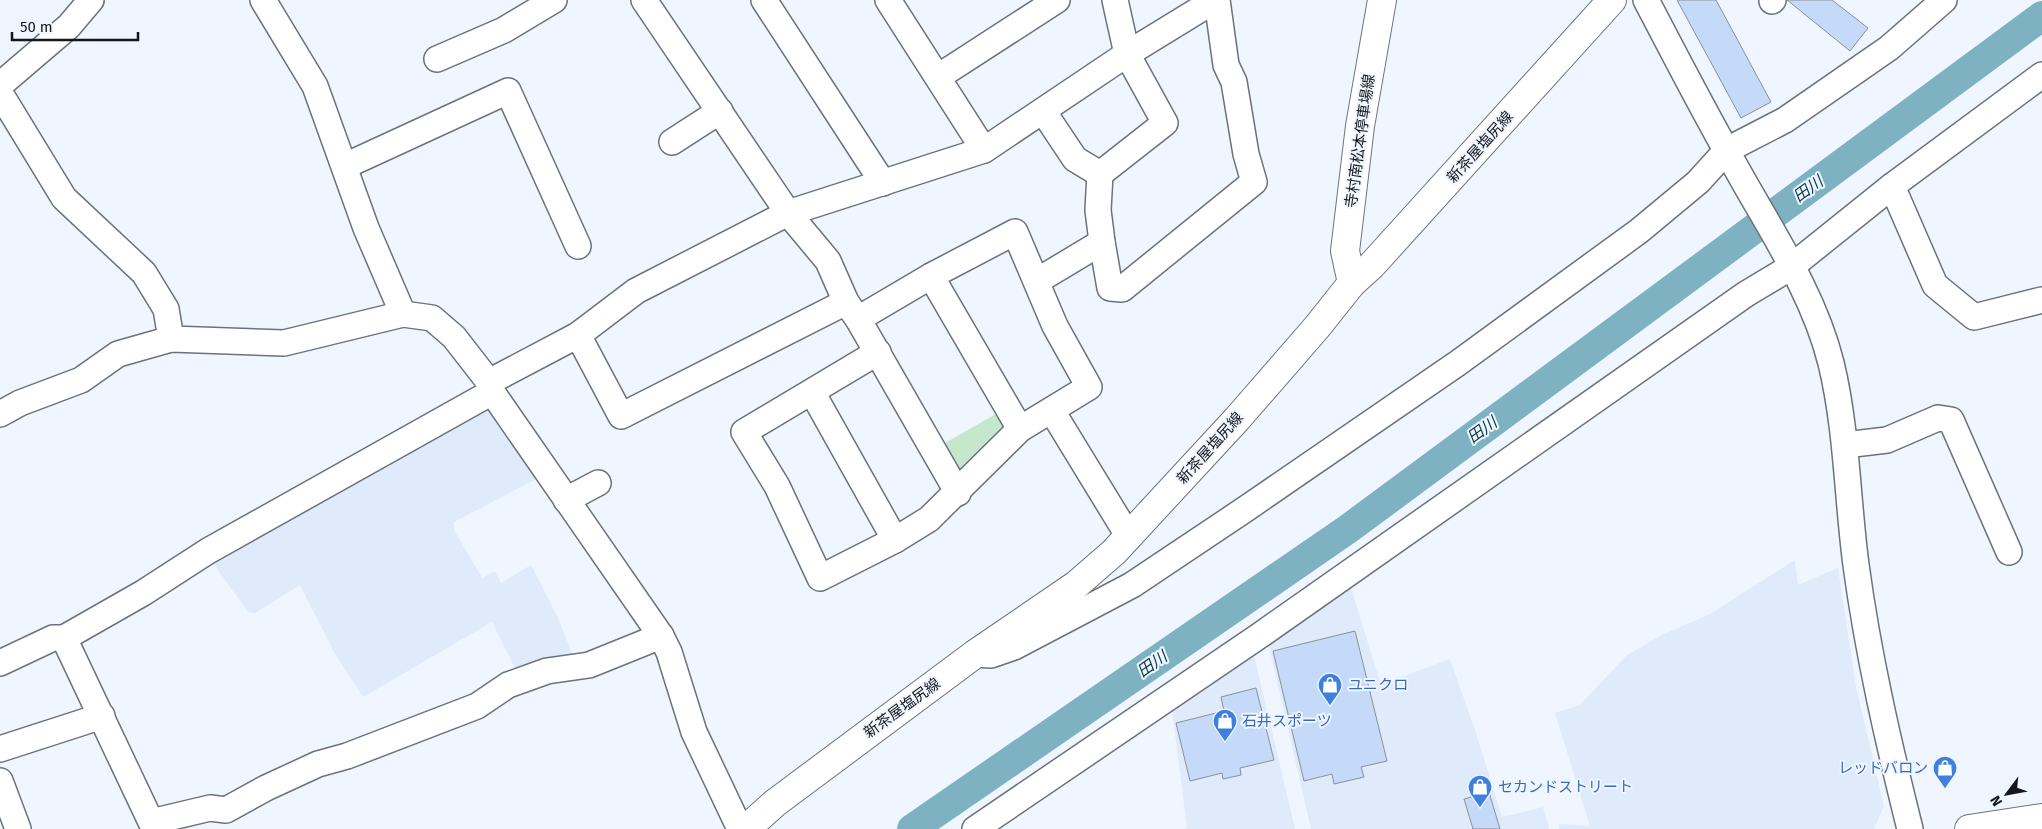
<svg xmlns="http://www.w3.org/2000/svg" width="2042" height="829" font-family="'Fira Sans','Noto Sans JP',sans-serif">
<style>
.built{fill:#dfeafa}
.green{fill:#c5e8cd}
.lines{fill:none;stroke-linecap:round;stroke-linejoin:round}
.river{stroke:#7eb2c2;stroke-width:30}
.building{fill:#c5daf8;stroke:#8a9098}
.minor-casing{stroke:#6c727a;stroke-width:28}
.major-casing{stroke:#6c727a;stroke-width:30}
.highway-casing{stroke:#6c727a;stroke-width:30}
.minor{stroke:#fff;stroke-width:25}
.major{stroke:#fff;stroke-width:28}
.highway{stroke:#fff;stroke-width:28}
.labels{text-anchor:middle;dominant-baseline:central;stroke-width:4;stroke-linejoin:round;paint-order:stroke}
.street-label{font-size:15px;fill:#141619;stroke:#eff6ff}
.shop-label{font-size:15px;fill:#366cbe;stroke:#eff6ff;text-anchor:start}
.water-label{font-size:16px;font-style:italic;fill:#063844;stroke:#eff6ff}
</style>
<rect width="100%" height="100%" fill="#eff6ff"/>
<g class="built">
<polygon points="492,402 544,475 454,522 454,530 482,578 495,571 501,583 531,565 557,616 575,660 518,674 492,622 363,697 334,652 300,585 255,613 248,612 210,559"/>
<polygon points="1795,560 1798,585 1838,568 1856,687 1884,806 1874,829 1559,829 1558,824 1590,826 1555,713 1580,705 1627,655 1662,635 1710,614"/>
<polygon points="1351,588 1381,685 1450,659 1476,733 1502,817 1543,807 1549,829 1311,829 1268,642"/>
<polygon points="1253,651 1295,829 1183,829 1187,828 1172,710"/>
</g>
<polygon class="green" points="1001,411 1007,432 956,474 940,446"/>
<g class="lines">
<polyline class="river" points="912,829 1348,529 2042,16"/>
</g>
<g class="building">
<polygon points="1677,0 1716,0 1771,102 1741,118"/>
<polygon points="1787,0 1832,0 1868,28 1850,51"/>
<polygon points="1355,631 1387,761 1361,767 1364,777 1334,784 1332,774 1304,781 1273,651"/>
<polygon points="1256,688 1274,760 1240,768 1241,775 1223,779 1222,773 1190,781 1176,723 1224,711 1221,697"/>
<polygon points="1489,792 1500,829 1473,829 1464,799"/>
</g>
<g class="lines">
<defs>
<g id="minor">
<polyline points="263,0 315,86 366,228 403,314"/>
<polyline points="644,0 788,213 828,261 846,302 858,319 931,276 1015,232 1055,326 1089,387 1020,429 929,519 895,540 820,578 777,486 744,432 878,352"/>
<polyline points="764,0 883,183"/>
<polyline points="888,0 984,150"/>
<path d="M1646,0C1675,55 1703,110 1734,164C1769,228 1813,291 1831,363C1847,429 1847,497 1856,565C1868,654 1888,741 1910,829"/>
<polyline points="1772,1 1773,0"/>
<polyline points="437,59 504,30 554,0"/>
<polyline points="938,77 1057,0"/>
<polyline points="0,85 69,26 91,0"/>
<polyline points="0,93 64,198 144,273 166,309 171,339"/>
<polyline points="1043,111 1075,159 1100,174"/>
<polyline points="672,142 720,111"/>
<polyline points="345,166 508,91 578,246"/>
<polyline points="1892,186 1935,285 1974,317 2042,300"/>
<polyline points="1102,242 1110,288 1122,289 1254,182 1246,154 1234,82 1226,65 1217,0"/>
<polyline points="931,276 1020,429"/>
<polyline points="1037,281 1102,242 1098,210 1100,174 1165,123 1127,54 1115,0"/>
<polyline points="858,319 958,493"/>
<polyline points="578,335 621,416 846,302"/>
<polyline points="489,382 578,335 636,291 788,213 984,150 1127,54 1215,0"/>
<polyline points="492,392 661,636 669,652 694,732 740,829"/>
<polyline points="812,392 895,540"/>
<polyline points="1052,411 1129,537"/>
<polyline points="0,414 20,403 81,380 118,354 171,339 284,343 403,314 432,318 454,337 489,382 492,392 208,551 143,593 64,638 151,822 210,808 226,810 266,788 318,764 347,756 477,706 508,685 547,671 589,665 661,636"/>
<polyline points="1845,445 1887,440 1938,418 1951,420 2009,552"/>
<polyline points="566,500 598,483"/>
<polyline points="975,654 991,655 1014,647 1132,585 1247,508 1458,363 1639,231 1698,182 1727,150 1785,120 1889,48 1944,0"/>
<polyline points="0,663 53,638 64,638"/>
<polyline points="0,749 102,716"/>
<polyline points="0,781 18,829"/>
<polyline points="975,829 1259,636 1746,294 1791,267 1892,186 2042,75"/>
</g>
<g id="major">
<polyline points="1352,283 1345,251 1360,126 1382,0"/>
<polyline points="746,829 775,803 975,654 1076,585 1114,552 1237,419 1317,327 1352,283 1372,265 1612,0"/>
</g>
<polyline id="highway" points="1969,829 2042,818"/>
</defs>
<use href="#minor" class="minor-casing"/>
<use href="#major" class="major-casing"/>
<use href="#highway" class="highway-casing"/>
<use href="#minor" class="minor"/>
<use href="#major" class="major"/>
<use href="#highway" class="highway"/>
</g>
<defs>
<symbol id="shop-pin" viewBox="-11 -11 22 30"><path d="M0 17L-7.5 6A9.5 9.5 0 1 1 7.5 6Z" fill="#3f7fe0" stroke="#eff6ff"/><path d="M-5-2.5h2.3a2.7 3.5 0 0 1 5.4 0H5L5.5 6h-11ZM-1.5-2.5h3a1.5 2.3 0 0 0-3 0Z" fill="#fff"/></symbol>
</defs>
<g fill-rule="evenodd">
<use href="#shop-pin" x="1316" y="671" width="28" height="38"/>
<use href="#shop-pin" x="1211" y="707" width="28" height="38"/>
<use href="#shop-pin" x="1931" y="754" width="28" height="38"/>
<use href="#shop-pin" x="1466" y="773" width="28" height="38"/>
</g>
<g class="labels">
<g class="street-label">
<text transform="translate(1360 141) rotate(-82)">寺村南松本停車場線</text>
<text transform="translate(1480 147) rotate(-48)">新茶屋塩尻線</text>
<text transform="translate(1210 448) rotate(-48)">新茶屋塩尻線</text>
<text transform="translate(902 708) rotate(-36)">新茶屋塩尻線</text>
</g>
<g class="shop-label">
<text x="1348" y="685">ユニクロ</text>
<text x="1242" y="721">石井スポーツ</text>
<text x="1928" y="768" text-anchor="end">レッドバロン</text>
<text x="1498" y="787">セカンドストリート</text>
</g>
<g class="water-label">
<text transform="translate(1808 189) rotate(-36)">田川</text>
<text transform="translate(1482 430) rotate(-36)">田川</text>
<text transform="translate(1152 664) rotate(-35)">田川</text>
</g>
</g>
<g transform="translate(2007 794) rotate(238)" stroke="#eff6ff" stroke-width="4" paint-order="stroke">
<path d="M0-4L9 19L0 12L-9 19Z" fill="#141619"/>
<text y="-8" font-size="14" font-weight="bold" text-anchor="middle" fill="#141619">N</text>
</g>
<path d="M12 32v8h126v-8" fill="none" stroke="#141619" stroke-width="2.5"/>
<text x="20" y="32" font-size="15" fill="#141619" stroke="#eff6ff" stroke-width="4" paint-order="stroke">50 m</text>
</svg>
